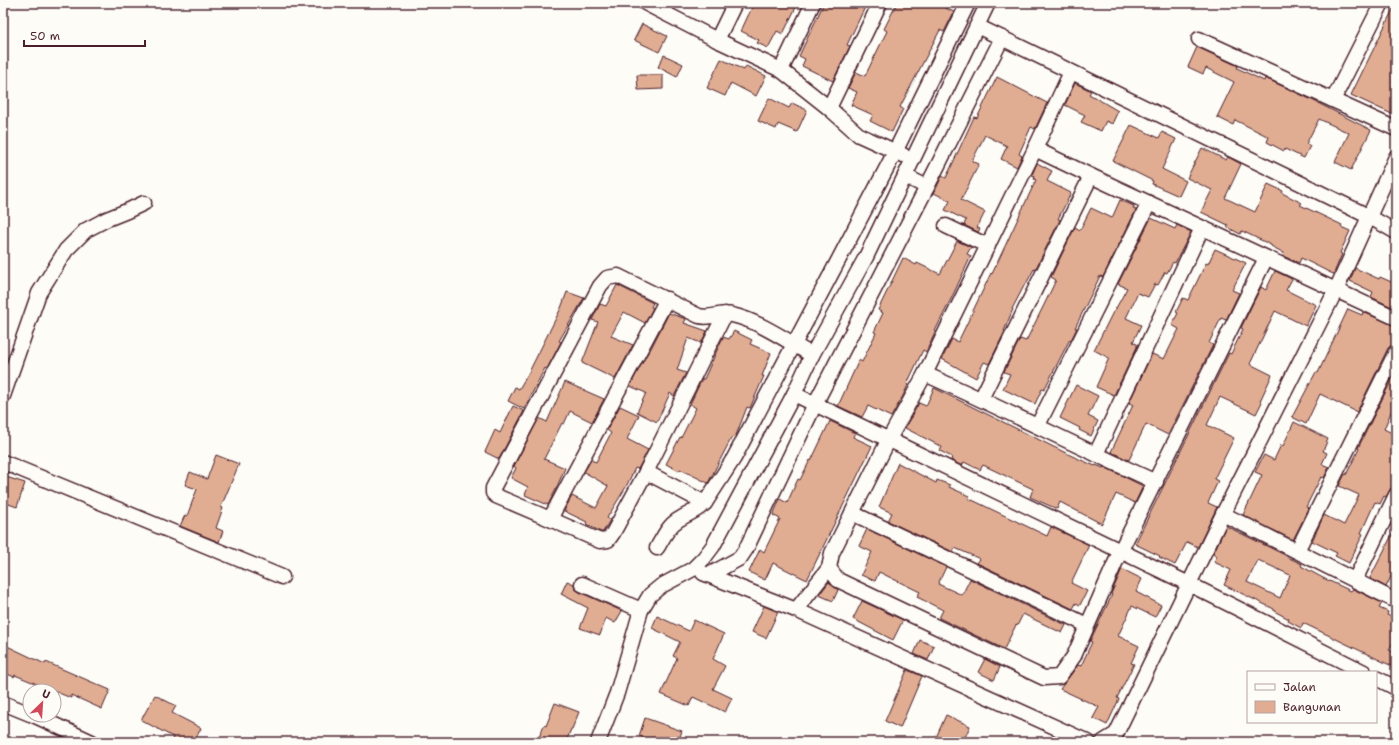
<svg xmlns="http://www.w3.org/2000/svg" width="1399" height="745" font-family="'Shantell Sans',sans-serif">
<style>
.building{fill:#e0ad93;stroke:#4a1f2b;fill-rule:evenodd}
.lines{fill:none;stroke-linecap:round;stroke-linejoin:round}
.minor-casing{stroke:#4a1f2b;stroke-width:17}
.minor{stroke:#fdfcf7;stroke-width:14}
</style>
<rect width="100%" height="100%" fill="#fdfcf7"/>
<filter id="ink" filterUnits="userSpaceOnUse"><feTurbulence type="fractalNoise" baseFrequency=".025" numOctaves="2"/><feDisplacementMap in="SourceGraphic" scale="8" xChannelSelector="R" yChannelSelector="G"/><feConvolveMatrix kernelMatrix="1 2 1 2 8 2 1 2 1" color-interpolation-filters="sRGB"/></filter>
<g filter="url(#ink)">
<g class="building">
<polygon points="754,3 798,3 783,34 777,31 768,48 757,43 759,40 741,31"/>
<polygon points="824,3 857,3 865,7 847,45 850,46 833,81 802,66 805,59 799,56"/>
<polygon points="897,3 935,3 954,12 944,32 940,30 900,107 903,109 892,132 870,121 873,115 851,105 857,92 848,88 856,72 865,76 887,31 884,29"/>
<polygon points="1396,3 1396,116 1351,95"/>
<polygon points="642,24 667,36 659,52 634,40"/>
<polygon points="1197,47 1238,66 1237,68 1264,81 1265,78 1310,99 1371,130 1351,170 1335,162 1349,133 1319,119 1306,144 1310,146 1304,158 1285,149 1284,151 1267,142 1269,137 1235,120 1233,125 1217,117 1234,82 1206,68 1203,74 1188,67"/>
<polygon points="664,55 683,64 677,77 658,67"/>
<polygon points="721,59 744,70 746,66 766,76 756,96 731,83 725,96 707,88"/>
<polygon points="637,75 663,75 663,89 638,90"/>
<polygon points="997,77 1047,103 1035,129 1031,127 1019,154 1022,156 1017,167 1001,159 1007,146 985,135 972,161 979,164 961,200 985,212 977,228 980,229 978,232 964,225 966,220 945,210 950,201 934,193 942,176 946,178 974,117 977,118"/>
<polygon points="1075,83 1091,91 1089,94 1118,111 1112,124 1106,121 1101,131 1081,122 1085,115 1065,105"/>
<polygon points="769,98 789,108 792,103 807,110 797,132 778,124 776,129 758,121"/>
<polygon points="1131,125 1159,138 1162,132 1176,139 1162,169 1186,181 1179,196 1152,184 1153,181 1113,161"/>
<polygon points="1202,148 1226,160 1228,157 1241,164 1225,198 1255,212 1268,184 1283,191 1282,193 1302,203 1300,205 1342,225 1341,227 1350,231 1340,253 1342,254 1334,273 1333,274 1301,258 1299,263 1283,256 1284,253 1271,246 1271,245 1242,231 1240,234 1227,227 1228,225 1201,212 1212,190 1187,178"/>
<polygon points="1037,163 1052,171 1047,181 1071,193 1058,219 1060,220 1035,270 1034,269 1026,284 1025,284 1012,309 1013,309 1004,331 1005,331 989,364 984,362 976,378 942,359 952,339 958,342 983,290 991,273 992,274 1036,180 1034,179 1035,176 1032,175"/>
<polygon points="1120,200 1134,206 1133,208 1136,210 1103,277 1100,276 1075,328 1077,328 1071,340 1070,339 1044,390 1042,389 1035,404 1003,389 1010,374 1004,372 1020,339 1026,341 1044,305 1056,280 1051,277 1075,227 1080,230 1091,208 1112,218"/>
<polygon points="1151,218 1175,229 1177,225 1191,232 1175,263 1173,262 1167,273 1165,272 1158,285 1155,284 1148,297 1138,293 1126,318 1141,325 1133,342 1137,344 1137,347 1114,395 1096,387 1109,358 1094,350 1113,312 1114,312 1127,288 1118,284"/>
<polygon points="957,241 971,247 967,254 971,256 952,297 935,331 936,331 926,352 923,350 907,384 908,385 903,396 891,417 868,406 862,417 838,406 859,360 862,362 876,333 874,332 883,313 878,310 903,258 916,265 917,263 940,274"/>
<polygon points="1215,249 1246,263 1232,290 1239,293 1226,320 1221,318 1209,343 1213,345 1168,435 1146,424 1129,460 1111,452 1133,405 1129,403 1152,354 1164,359 1179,329 1172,325 1178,313 1176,312 1183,298 1188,300 1206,263 1208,264"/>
<polygon points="1355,268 1379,279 1380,277 1396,284 1396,309 1371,297 1373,292 1350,281"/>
<polygon points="1275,271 1292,279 1286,290 1316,305 1306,326 1275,311 1250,364 1272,375 1260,401 1262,402 1256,414 1220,397 1207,425 1234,438 1214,479 1218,481 1208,503 1217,507 1198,547 1187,542 1175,565 1159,557 1160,556 1135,544 1229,353 1231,354 1243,329 1241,328 1254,301 1261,287 1266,290"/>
<polygon points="617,285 653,303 651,307 653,308 645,323 624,312 611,336 633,345 615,379 582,363 598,322 592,320 600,304 606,306"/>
<polygon points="567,292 584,298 559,341 561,342 547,369 545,368 524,409 508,401 515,387 519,389 529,372 561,308"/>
<polygon points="1348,309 1362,315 1363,312 1396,326 1396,344 1392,345 1388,348 1357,412 1320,394 1306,424 1292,417 1316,372 1318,373"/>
<polygon points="669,313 686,319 684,323 707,331 701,343 688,338 677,370 686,373 674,396 670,393 657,422 637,412 646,393 630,386 648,352 649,352"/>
<polygon points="734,331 752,340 750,344 771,353 762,376 764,376 750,408 747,407 735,438 732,437 708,483 680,469 679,471 666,464 680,437 681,438 696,408 690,404 702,379 704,379 723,337 729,339"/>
<polygon points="1396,371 1396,400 1384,429 1396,435 1396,487 1391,488 1386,497 1384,496 1380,504 1375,502 1361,533 1363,534 1349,563 1335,556 1337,553 1312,541 1324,515 1344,525 1359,495 1339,486 1345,474 1346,475 1359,449 1358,448"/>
<polygon points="565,382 604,399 592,422 570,411 564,424 562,423 544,459 565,468 556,489 548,505 525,495 528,487 511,478 516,468 514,466 539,418 547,422"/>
<polygon points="1076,385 1098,396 1088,416 1098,421 1091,436 1079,430 1080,428 1060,418"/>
<polygon points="934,388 1072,456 1095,466 1096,465 1103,468 1104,467 1143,486 1135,503 1116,494 1102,524 1060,502 1057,509 1030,497 1033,489 983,465 980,470 964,462 962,466 951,460 952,457 940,451 942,447 905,428 919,403 926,406"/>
<polygon points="513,406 524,411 499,459 485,452 495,430 500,433"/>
<polygon points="620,406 639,415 627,439 648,450 638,469 635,468 626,487 607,518 610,520 603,532 601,532 586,524 587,522 564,511 572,496 596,508 608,486 584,472 591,460 596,462 611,433 607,430"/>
<polygon points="830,421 855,433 853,437 872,446 807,580 773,563 765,580 749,572 760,549 764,552 780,519 773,515 780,499 787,503 798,479 800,480 810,460 811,461"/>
<polygon points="1294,422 1328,439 1323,451 1327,453 1322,464 1329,467 1324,478 1321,477 1306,507 1309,508 1293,540 1243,515 1262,475 1255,472 1264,455 1274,460 1281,445 1283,446"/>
<polygon points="216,455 239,464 221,507 223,508 216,528 223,531 219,542 180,526 185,515 187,516 197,489 185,485 190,472 207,479"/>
<polygon points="898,463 936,483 937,480 950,485 949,487 969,496 968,498 1047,536 1051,527 1089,545 1071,583 1087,591 1080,605 1076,603 1073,609 977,563 980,559 955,548 953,552 888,521 892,513 879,507"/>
<polygon points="3,476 25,483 17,507 3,502"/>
<path d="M1226,526L1287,556V557L1302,564L1301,566L1323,578L1351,591L1353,589L1382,603L1379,608L1388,612L1387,615L1396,619V637L1389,650L1396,653V668L1303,623L1301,628L1288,621L1289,619L1274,611V609L1224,585L1231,570L1214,562L1217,556L1213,554ZM1258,560L1290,575L1280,598L1247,582Z"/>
<polygon points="1396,527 1396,566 1386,587 1370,578"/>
<polygon points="867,529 946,567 938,584 962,595 970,579 1066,625 1062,633 1023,614 1017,626 1016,625 1004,649 939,618 943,610 917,597 920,592 879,572 875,581 861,575 872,552 859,546"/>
<polygon points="1122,569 1142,579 1136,592 1161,605 1155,617 1132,606 1118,636 1139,646 1131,663 1134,664 1117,698 1119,699 1107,725 1093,718 1099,707 1060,689 1078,665 1081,666 1092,642 1090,641 1112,595 1111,594"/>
<polygon points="567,581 574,584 575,589 579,592 622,611 615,623 606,618 600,635 580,628 588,608 561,594"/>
<polygon points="829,582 834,587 838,590 833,601 819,595"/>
<polygon points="862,601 903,620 893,640 853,619"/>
<polygon points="764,606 778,612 766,638 752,632"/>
<polygon points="657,616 689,631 694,620 724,634 713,659 725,666 713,689 732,698 725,712 693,697 689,706 661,694 677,658 673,656 680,642 652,628"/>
<polygon points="920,640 934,646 928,660 914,654"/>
<polygon points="3,644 45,664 46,662 110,690 102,709 71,695 71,698 15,675 14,677 3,672"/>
<polygon points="985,659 1000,667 994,680 978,672"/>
<polygon points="907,670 922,676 900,728 885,721"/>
<polygon points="155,695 176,706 172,713 201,728 194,742 171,742 173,737 141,720"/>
<polygon points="555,703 579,712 572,729 571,729 566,742 537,742 544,725 546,726"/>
<polygon points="946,715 970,726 963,742 934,742"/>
<polygon points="645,718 682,731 678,742 657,742 639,736"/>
</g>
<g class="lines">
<defs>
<g id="minor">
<polyline points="645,3 717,40 781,70 829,108 859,135 903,155"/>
<polyline points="977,26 1370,217 1396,232"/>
<polyline points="1199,39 1396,129"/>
<polyline points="717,40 735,3"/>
<polyline points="781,70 813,3"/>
<polyline points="1071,72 1035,149 925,374 889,439 832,553 829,568 838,580 1044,678 1059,677 1074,656 1120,552 1266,258"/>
<polyline points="1333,100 1382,3"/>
<polyline points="829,108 880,3"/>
<polyline points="1035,149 1091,176 1396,318"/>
<polyline points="905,176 927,187"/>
<polyline points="946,226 988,246"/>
<path d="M725,314L646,472L613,533L608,540L600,541L550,519L496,496L493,493V488L600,286L607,278L618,276L699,316C712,319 720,312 732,315C759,321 787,341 812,355"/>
<path d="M925,374C1002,408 1078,447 1156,482"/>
<polyline points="794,394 1189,584 1364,672"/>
<polyline points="3,396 39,293 66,250 86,230 107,219 127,211 144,203"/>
<polyline points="981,399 1091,176"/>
<polyline points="1038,425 1149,203"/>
<polyline points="1096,454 1202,228"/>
<polyline points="3,462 282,577"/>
<polyline points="646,472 705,503"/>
<polyline points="852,513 1087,625"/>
<polyline points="1223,514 1396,601"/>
<polyline points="550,519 667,299"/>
<path d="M657,548C663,538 668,526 678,520C687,514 697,511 705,503L734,458L839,259L895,152L968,3"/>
<polyline points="1297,551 1396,352"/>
<polyline points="703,573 796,610 1088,742"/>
<polyline points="709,575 740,558 746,549 815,404 927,187 1002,38"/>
<polyline points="1355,580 1396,495"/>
<polyline points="582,584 641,610"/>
<polyline points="796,610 829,568"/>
<polyline points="1376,678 1396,688"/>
<polyline points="3,703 30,714"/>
<polyline points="33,715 92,742"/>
<polyline points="598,742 617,693 641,610 650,595 661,586 693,569 704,558 713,546 794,394 812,355 866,257 988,3"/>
<polyline points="1103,742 1116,734 1223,514 1336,290 1396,157"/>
</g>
</defs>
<use href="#minor" class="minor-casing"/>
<use href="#minor" class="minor"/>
</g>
</g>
<rect width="1399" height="745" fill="none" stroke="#fdfcf7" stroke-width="16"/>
<rect x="8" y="8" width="1383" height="729" fill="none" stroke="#4a1f2b" stroke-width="1.5" filter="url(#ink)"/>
<rect x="1247" y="671" width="130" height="52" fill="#fdfcf7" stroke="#b5a4a5"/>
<rect x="1255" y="684" width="20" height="6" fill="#fdfcf7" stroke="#b5a4a5"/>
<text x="1283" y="691" font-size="12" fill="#4a1f2b">Jalan</text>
<rect x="1255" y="701" width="20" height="12" fill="#e0ad93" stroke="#b5a4a5"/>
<text x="1283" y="711" font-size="12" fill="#4a1f2b">Bangunan</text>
<g transform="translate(42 703) rotate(25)"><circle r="19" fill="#fdfcf7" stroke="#b5a4a5"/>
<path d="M0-3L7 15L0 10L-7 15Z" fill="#d1495b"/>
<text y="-6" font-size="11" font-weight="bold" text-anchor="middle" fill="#4a1f2b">U</text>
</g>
<path d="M24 40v6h121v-6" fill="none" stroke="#4a1f2b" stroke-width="2"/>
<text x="30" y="40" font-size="12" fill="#4a1f2b" stroke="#fdfcf7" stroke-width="3" paint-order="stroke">50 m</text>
</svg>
